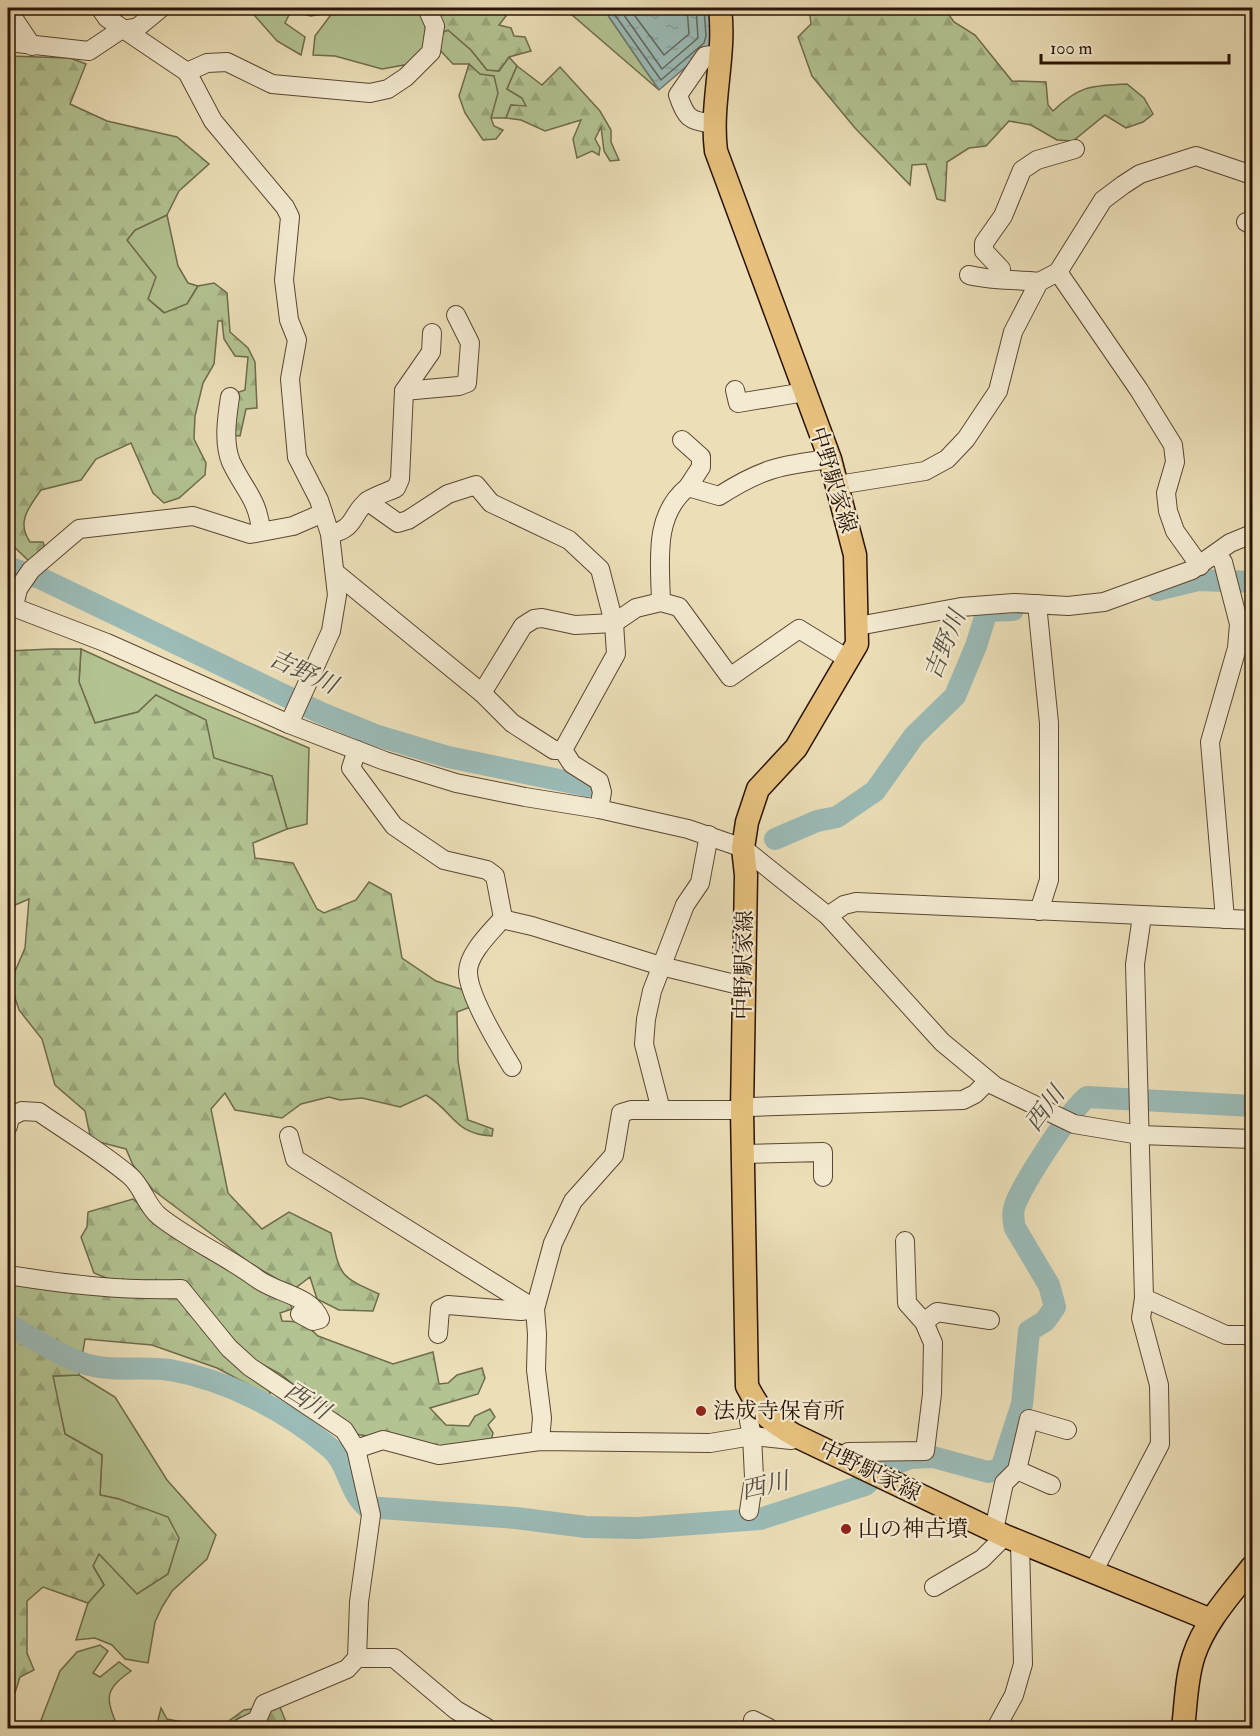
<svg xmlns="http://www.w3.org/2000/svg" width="1260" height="1736" font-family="'IM FELL Double Pica','Noto Serif JP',serif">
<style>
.grass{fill:#b3c392;stroke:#6e6b4c;stroke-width:1.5}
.forest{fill:url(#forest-firs);stroke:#6e6b4c;stroke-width:1.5}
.water{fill:url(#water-ripples);stroke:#6e7870;stroke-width:1.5}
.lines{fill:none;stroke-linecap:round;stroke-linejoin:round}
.shore{stroke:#62675e;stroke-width:1.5}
.river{stroke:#9bbbb7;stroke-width:22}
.minor-casing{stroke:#5a4632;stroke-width:20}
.major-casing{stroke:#2a1305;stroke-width:25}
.minor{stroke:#f3ead1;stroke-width:18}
.major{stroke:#e6c07c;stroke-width:22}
.poi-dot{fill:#8f2418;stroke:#f3ead1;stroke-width:2}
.labels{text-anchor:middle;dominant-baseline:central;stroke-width:4.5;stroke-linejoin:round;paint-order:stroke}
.street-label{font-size:22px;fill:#2a1305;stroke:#f3ead1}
.poi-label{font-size:22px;fill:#2a1305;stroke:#f3ead1;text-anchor:start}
.water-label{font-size:24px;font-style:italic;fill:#524e43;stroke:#f3ead1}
</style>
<defs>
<pattern id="forest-firs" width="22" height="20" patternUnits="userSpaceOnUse" patternTransform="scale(1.5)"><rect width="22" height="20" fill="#b3c392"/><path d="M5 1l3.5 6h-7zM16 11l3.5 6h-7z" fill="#9aa77c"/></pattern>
<pattern id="water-ripples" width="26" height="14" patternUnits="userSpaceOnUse" patternTransform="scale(1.5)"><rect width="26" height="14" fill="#9bbbb7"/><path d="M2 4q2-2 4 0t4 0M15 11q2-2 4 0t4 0" fill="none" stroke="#86a09c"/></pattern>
</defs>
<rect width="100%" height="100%" fill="#ecdfb8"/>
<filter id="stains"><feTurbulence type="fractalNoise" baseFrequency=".00333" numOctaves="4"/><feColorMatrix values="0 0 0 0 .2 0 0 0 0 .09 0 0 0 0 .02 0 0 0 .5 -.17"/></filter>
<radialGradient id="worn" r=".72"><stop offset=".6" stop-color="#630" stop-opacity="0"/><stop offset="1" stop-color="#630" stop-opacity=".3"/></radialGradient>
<g class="grass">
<polygon points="248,8 420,8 429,40 415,63 382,69 335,56 313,55 315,36 333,12 311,16 291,11 285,23 305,37 301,55 277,41"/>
<polygon points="564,8 603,8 659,90"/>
<polygon points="448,30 471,50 487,70 499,71 509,57 517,66 507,89 522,98 527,107 511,105 506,118 491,118 497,93 469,64 453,64 437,47 441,33"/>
<polygon points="167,215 178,266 188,283 198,286 187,304 165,313 148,299 127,240 135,230"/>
<polygon points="81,649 178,693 309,748 307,824 287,829 272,776 213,758 156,695 138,712 95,723 79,682"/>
<polygon points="79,1375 115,1397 167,1480 216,1535 207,1559 172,1591 162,1607 155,1622 148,1663 125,1659 112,1645 95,1638 76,1640 88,1603 104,1585 93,1566 119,1499 100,1495 102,1455 65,1434 52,1376"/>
<path d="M100,1645L108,1651L93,1673L100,1677L119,1662L131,1671C103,1691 106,1698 118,1728H38L60,1671L77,1652Z"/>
<polygon points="161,1708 167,1719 212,1728 156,1728"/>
</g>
<g class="forest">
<polygon points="438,8 473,8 478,12 494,8 506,16 499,25 511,28 514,36 525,37 531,51 509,57 499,71 487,70 471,50 448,30 441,33 436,13"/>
<path d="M809,8H944L954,22L975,35L1012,81L1046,82L1048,105L1053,111C1080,85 1091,86 1127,84L1144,98L1153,114L1143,122L1126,128L1105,115L1073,141L1057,140L1031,125L1009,121L986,146L969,148L947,162L945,201L937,199L926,164L912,165L910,185L855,128L812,76L798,37L811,24Z"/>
<path d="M8,56L70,58L86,64L70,104L107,121L177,137L209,164L179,191L167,215L135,230L127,240L156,277L148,299L164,313L187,304L198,286L214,283L227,293L230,332L248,348L255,362L257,408L246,409L240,436L230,435L236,393L245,390L248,357L235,356L224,339L222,321H218L214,364L203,383L195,416L194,439L206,463L205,475L179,498L164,503L153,493L131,443L96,459L81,480L41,490C29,507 16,522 30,542H43L46,552L30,562L8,541Z"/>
<polygon points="469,64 480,74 494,76 498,93 491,118 494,126 503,130 496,139 483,140 465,113 459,96"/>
<polygon points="517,66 542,85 560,67 600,111 611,130 611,142 619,160 610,161 604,151 601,127 595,139 600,148 599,155 592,151 577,158 573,139 581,120 545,131 521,120 506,118 511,105 526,106 522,98 507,89"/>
<path d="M51,649H81L79,682L95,723L138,712L156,695L206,720L214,758L272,776L287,829L253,843L255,858L293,863L317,909L324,913L356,900L369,882L391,894L402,958L436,981L467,991L473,1006L457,1012L458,1061L468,1120L493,1129L492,1136C454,1134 454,1112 426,1095L400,1107L362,1098L340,1100L329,1097L301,1104L282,1118L235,1110L225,1093L211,1109L228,1193L262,1229L289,1212L331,1233C340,1276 339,1276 379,1294L373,1311L339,1310L317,1299L310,1277L294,1289L250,1263L153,1190L133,1165L126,1149L91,1140L85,1111L55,1085L42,1039L19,1010L10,983L25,948L29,899L8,908V651Z"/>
<polygon points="133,1199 172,1234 289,1300 292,1309 280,1313 282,1321 303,1322 318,1336 393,1364 433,1352 439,1384 448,1383 457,1375 482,1368 485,1378 478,1394 430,1408 446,1425 469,1426 475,1416 490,1409 495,1417 488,1425 493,1433 491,1441 453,1450 355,1434 280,1374 249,1357 187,1287 149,1280 124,1285 94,1273 81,1237 87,1227 88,1212"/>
<polygon points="8,1280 180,1294 269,1382 270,1396 217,1368 152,1345 85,1339 79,1375 53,1376 65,1434 102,1455 100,1495 119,1499 168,1517 179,1538 168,1574 137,1594 99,1554 93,1566 104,1585 88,1603 43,1587 27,1601 27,1653 34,1670 20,1677 12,1702 9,1728"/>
<polygon points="277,1700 286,1722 268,1724 265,1728 219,1728 244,1710 266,1707"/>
</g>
<polygon class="water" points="603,8 709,8 713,38 709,47 659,90"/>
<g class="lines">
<g class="shore">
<polyline points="610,8 661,80 704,43 706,36 704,8"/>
<polyline points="619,8 662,69 698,38 696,8"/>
<polyline points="629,8 664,55 689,34 687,8"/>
</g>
<g class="river">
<polyline points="8,567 42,579 321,713 375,735 448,757 588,786"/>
<polyline points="1157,590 1198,580 1252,582"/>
<polyline points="775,839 817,821 837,817 875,791 914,736 955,696 976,646 987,611 1013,610"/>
<path d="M8,1324C33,1338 60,1357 89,1365C116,1372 143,1366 170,1370C227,1380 285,1410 329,1447C349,1463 348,1491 367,1507L516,1518L586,1527L639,1528L760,1519L865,1485L885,1468L910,1458L933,1457L988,1472L1001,1469L1022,1404L1029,1331L1045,1321L1055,1307L1049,1285L1015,1228C1013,1220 1012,1213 1015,1205C1023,1183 1069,1112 1087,1097L1252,1106"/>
</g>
<defs>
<g id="minor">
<polyline points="100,8 107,18 187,72 213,121 285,207 290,217 284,280 289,320 297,340 290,379 297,457 319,500 330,534 337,595 331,631 289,724"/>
<polyline points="8,10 32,46"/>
<polyline points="8,42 89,51 119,31 138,27 161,8"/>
<polyline points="187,72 207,63 227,62 272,84 370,93 388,89 406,77 431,52 435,26 427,8"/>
<path d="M712,123C689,122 685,116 678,95L705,56L720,54"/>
<polyline points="1246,222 1252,225"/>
<polyline points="1058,272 1139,390 1173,445 1175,462 1166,493 1168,511 1175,531 1200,566"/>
<path d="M969,275C992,281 1016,279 1039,282"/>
<polyline points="1000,277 1001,269 984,251 984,243 1003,216 1022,170 1037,160 1075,149"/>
<polyline points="735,390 738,403 805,392"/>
<polyline points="404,391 459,386 467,383 470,343 456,315"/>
<path d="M230,397C227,417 223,443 231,462C244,490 258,499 261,531"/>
<polyline points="682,440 701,457 701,467 688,487"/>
<polyline points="838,485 925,471 947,459 966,439 998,391 1013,332 1039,282 1058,272 1103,200 1123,185 1140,174 1196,156 1252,175"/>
<polyline points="367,501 398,523 408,520 448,494 476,485 491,503 569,540 600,569 614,623 616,654 563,750 572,764 599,781 602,792 599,809"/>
<path d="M330,534C357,529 351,512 369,500C377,495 387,492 396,488L400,479L404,391L431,352L432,333"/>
<polyline points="1216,555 1223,562 1239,624 1237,648 1210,742 1225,919"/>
<polyline points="337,574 482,693 512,723 554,750 563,750"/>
<path d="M661,602C660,561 653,515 688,487L719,496C761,469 780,465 830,459"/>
<polyline points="1037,604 1049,723 1049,880 1039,911"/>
<polyline points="8,605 107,643 289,724 385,761 456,783 525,797 599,809 688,829 743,848 828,916 942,1042 995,1086 1074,1124 1140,1135 1252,1139"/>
<polyline points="14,606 18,589 31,570 79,529 193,516 250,534 293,526 323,513"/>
<polyline points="858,626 961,607 1014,603 1068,606 1104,602 1192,570 1230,543 1252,534"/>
<polyline points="482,693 523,626 534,619 542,618 575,625 614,623 636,608 661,602 679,607 730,677 799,629 848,659"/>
<polyline points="357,750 351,768 394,826 444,860 487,870 495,876 503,918 506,920 532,926 661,966 743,986"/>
<polyline points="828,916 844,905 856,902 1252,920"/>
<path d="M503,918C492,931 467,954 468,973C469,997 499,1046 512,1067"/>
<polyline points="661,1110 644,1044 646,1019 652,991 685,905 700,883 709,835"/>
<path d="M8,1126L10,1117L22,1111L39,1112C69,1133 102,1152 130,1176C142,1186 146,1205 159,1216C189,1240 225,1255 256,1278C275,1293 311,1295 320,1319L313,1321L300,1314"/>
<polyline points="289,1136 295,1159 535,1309"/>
<polyline points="743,1154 823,1152 823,1177"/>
<path d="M8,1275C65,1284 122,1291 181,1289L229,1348L250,1367L344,1430L356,1449L371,1515L359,1602L357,1658L347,1669L264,1704L257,1720L241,1728"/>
<polyline points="1144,1298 1226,1335 1252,1335"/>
<polyline points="924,1322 937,1312 990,1320"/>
<polyline points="438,1334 440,1309 448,1305 521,1311 535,1309"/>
<polyline points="754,1400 749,1421 752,1436 791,1440 794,1435"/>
<polyline points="540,1441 542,1418 536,1370 537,1334 535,1309 553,1243 573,1201 614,1155 621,1113 631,1110 742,1110 750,1107 963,1100 975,1094 988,1081"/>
<polyline points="356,1449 383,1440 439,1455 540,1441 710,1443 752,1436 754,1477 749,1511"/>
<polyline points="842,1458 848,1452 925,1451 932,1394 933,1343 924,1322 907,1303 905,1241"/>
<polyline points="1017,1470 1051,1485"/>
<polyline points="994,1530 1004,1483 1017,1470 1029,1419 1067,1430"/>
<polyline points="1093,1572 1160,1444 1159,1385 1141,1318 1144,1298 1135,964 1142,916"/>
<polyline points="934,1587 982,1559 1005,1536"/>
<polyline points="357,1658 394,1658 456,1710 487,1728"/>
<polyline points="753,1720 769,1728"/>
<polyline points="996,1728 1014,1695 1023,1664 1020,1543"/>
</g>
<g id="major">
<path d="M720,8C726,56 710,103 716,151L830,459L855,555L857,644L796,748L758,789L747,822L743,848L746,875L742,1110L747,1386C761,1413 768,1420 794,1435L1005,1536L1211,1620"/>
<path d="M1183,1728C1186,1705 1186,1678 1194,1655C1205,1622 1231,1594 1252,1567"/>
</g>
</defs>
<use href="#minor" class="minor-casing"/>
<use href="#major" class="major-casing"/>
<use href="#minor" class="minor"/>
<use href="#major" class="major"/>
</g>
<g class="poi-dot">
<circle cx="701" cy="1411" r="6"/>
<circle cx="846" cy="1529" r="6"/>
</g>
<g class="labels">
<g class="street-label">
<text transform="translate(833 480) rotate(73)">中野駅家線</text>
<text transform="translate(744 965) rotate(-89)">中野駅家線</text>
<text transform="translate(870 1471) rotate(26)">中野駅家線</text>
</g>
<g class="poi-label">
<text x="713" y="1411">法成寺保育所</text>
<text x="858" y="1529">山の神古墳</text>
</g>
<g class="water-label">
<text transform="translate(945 645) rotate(-68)">吉野川</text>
<text transform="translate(303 672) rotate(25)">吉野川</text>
<text transform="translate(1045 1109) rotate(-53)">西川</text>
<text transform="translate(307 1401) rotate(32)">西川</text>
<text transform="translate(765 1486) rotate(-13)">西川</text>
</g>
</g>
<rect width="1260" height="1736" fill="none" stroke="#ecdfb8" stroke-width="30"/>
<rect x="9" y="9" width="1242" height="1718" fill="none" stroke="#2a1305" stroke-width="3"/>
<rect x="15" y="15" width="1230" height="1706" fill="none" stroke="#2a1305" stroke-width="1.5"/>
<path d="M1041 54v9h188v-9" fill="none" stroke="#2a1305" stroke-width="3"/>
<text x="1050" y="54" font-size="18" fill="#2a1305" stroke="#f3ead1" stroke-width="4.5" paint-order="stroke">100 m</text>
<rect width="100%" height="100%" filter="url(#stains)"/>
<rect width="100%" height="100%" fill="url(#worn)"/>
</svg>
